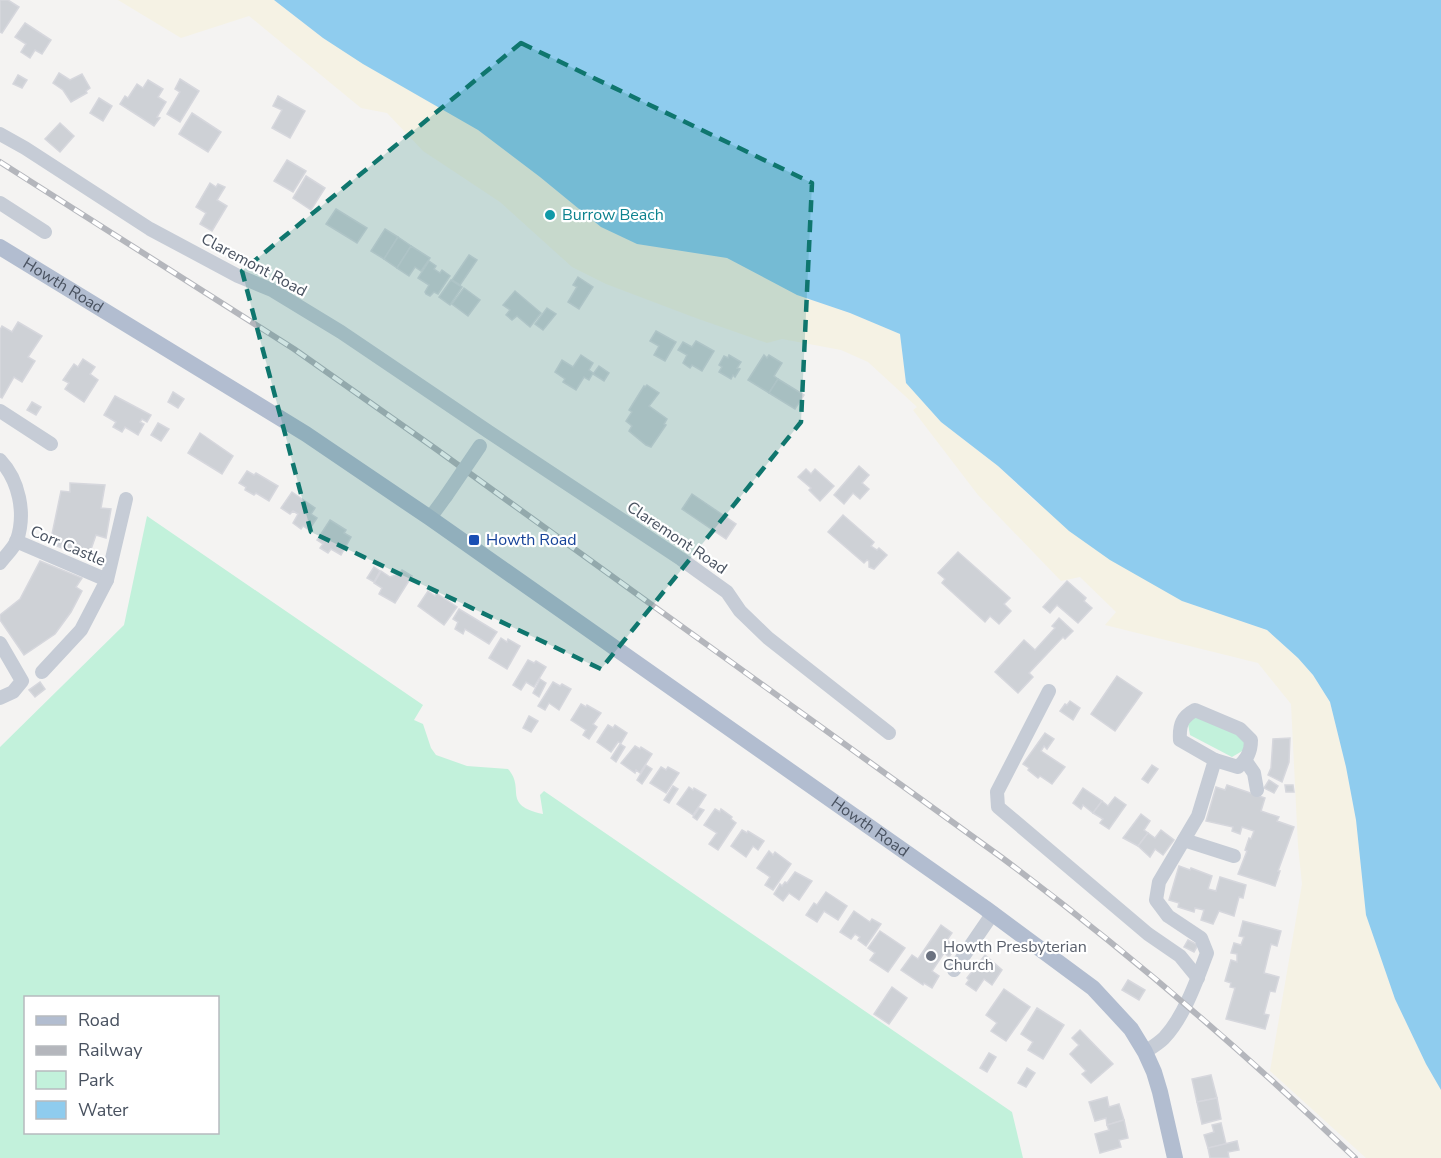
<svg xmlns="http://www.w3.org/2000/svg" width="1441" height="1158" font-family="'Nunito Sans',sans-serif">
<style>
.green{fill:#c2f1db;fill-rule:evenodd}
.sand{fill:#f5f2e4}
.water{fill:#8fccee}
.building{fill:#ced1d6;stroke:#d6d7dd;stroke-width:1.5}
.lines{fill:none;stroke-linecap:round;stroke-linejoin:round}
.minor{stroke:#c6ccd6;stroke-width:14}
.major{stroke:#b2bdd0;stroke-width:16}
.rail-casing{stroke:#b4b6bc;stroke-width:6}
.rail{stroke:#fff;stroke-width:4;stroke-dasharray:11;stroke-linecap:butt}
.minor-bridge{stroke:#c6ccd6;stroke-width:14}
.marked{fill:#0f766e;fill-opacity:0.2;stroke:#0f766e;stroke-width:4.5;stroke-dasharray:12 8;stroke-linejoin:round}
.culture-dot{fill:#0f9aa8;stroke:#fff;stroke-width:2}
.transit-dot{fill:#1a4fb4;stroke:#fff;stroke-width:2}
.worship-dot{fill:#6b7280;stroke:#fff;stroke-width:2}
.labels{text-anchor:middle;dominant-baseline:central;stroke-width:4.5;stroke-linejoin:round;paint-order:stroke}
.culture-label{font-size:16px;fill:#0d838f;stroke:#fff;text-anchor:start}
.street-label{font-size:16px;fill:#495260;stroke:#fff}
.transit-label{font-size:16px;fill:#164399;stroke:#fff;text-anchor:start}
.worship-label{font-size:16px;fill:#5b616d;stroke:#fff;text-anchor:start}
</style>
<rect width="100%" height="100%" fill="#f4f3f2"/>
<g class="green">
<path d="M147,516L423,705L414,720L423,724L431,748L436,755L467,766L508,769C526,789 501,805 543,814L540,795L544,791L1012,1112L1023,1158H0V747L124,625ZM26,998H218V1132H26Z"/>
<polygon points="1199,715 1241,736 1245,742 1244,750 1232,757 1190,735 1188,724 1190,720"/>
</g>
<polygon class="sand" points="118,0 274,0 323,38 478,130 540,177 601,227 637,244 727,258 797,295 850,313 900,334 906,383 941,422 998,466 1035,501 1182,601 1267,630 1298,658 1313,675 1330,702 1346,767 1356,820 1366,915 1395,999 1426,1064 1441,1090 1441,1158 1366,1158 1270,1071 1302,884 1298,846 1291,704 1258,663 1105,625 1116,612 1080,577 1061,581 978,495 913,410 917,407 868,362 841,350 782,339 767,343 693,317 606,284 572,267 500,202 423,151 387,113 361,108 249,16 181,38"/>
<polygon class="water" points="274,0 1441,0 1441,1090 1426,1064 1395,999 1366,915 1356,820 1346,767 1330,702 1313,675 1298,658 1267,630 1182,601 1110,560 1069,531 998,466 941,422 906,383 900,334 850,313 797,295 727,258 637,244 601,227 540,177 478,130 363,64 323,38"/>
<g class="building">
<polygon points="0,0 8,0 19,7 2,33 0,32"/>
<polygon points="25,23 51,40 42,54 35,50 30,58 21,52 26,44 15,37"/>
<polygon points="59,73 70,80 82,74 90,88 86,91 87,93 71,102 63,90 53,83"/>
<polygon points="18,75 27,80 22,88 13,84"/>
<polygon points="180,79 199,91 180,122 167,114 180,92 175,89"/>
<polygon points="148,80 163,89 158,97 166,102 157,117 160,118 154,126 120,104 125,96 128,98 137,84 143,88"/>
<polygon points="278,96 305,111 290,138 272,128 282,110 273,106"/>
<polygon points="99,98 112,106 103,121 90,113"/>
<polygon points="192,113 221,132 208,152 179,134"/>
<polygon points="60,123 74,136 60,152 45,139"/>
<polygon points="287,160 306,171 293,192 274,181"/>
<polygon points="306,176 325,188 311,210 293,198"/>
<polygon points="210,183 216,187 218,184 225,187 217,200 227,206 212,231 200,224 206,213 196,207"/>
<polygon points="336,209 367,228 357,243 326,224"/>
<polygon points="385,229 398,237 384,259 371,251"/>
<polygon points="398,237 411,246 397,268 384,259"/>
<polygon points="411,246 430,258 421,271 415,267 409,276 397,268"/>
<polygon points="469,255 477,260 460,285 452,280"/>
<polygon points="429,261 436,266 434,269 440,273 442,270 450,276 438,294 434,292 430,296 426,294 425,292 429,285 418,278"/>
<polygon points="578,277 593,287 579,309 568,302 577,287 573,285"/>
<polygon points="451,280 462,287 450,305 439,297"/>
<polygon points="464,288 480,300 468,316 452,304"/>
<polygon points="515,291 541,313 530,327 517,316 512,320 506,315 510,310 503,305"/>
<polygon points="547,308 556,314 543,330 535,324"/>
<polygon points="18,322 42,336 28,357 35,361 22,382 14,377 2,398 0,397 0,330 2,326 12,332"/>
<polygon points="656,331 676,342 665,361 654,355 659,346 650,341"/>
<polygon points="696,341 714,351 702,371 692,365 690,368 683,363 687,355 678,350 683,342 692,347"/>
<polygon points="581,355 593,363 589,370 593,373 589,380 584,377 576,390 563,382 565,379 555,372 562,360 573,367"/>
<polygon points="729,355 741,362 737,368 740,369 735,377 733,375 731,379 719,372 722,367 719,365 724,356 728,358"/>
<polygon points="764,355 767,358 769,355 782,363 774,376 778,379 769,393 748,380"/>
<polygon points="83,359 95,367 90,374 98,380 84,402 65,389 69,383 63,380 74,364 78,367"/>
<polygon points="599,366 609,373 604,381 593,374"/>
<polygon points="778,379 804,395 795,409 769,393"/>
<polygon points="647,385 659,393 649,406 667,419 664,424 666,425 651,447 646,445 629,431 632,426 626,421 632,412 629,410 644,386 645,387"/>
<polygon points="173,392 184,399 178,408 168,402"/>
<polygon points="115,396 151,415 147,422 142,419 140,422 144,424 138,435 125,427 122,432 113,427 116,422 104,415"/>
<polygon points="32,402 41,407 36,415 27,410"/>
<polygon points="158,423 169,429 161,441 151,435"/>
<polygon points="200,433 233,456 222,474 188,453"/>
<polygon points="859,466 869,475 862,483 869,489 860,499 853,493 844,504 834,495"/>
<polygon points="806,469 811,474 815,469 834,486 820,501 809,490 811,488 798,477"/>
<polygon points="247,471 254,475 256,473 278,486 269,501 256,493 254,495 245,490 246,487 239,483"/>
<polygon points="70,483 105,485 101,508 111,509 106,538 96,535 88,558 57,546 60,538 52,534 61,491 70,492"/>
<polygon points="292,492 315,508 311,514 317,518 309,530 303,526 301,529 293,523 298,514 293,511 290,514 281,508"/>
<polygon points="692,494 736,524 726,539 682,509"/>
<polygon points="843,515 874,542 871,546 877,550 879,548 887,555 874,569 869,567 869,561 867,560 864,563 828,532"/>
<polygon points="330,520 346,530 344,533 351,537 341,555 331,549 328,553 320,548 323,544 317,540"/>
<polygon points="958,552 1010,598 1004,604 1011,611 999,624 990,616 985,622 942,583 945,579 938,573"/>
<polygon points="40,561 82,578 76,587 82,591 71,612 55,634 24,655 0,620 0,615 20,599"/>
<polygon points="374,567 380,571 374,582 367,578"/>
<polygon points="402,570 412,576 395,603 379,594 382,588 374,583 381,571 390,577 399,574"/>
<polygon points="1067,581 1086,598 1084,601 1092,608 1078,623 1057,605 1050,613 1043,607"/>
<polygon points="428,591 435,596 436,593 457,607 444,625 418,606"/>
<polygon points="459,609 497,632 489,644 465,629 463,634 455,629 458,622 453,619"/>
<polygon points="1059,618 1073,631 1065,639 1063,637 1029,673 1033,677 1018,693 995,672 1024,640 1035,650 1055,628 1052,626"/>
<polygon points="501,638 507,642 508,639 520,646 507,669 489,658"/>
<polygon points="528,660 534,663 536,661 546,667 534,687 526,682 521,690 513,685"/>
<polygon points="1117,676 1142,693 1115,731 1091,714"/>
<polygon points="540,679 546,683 539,697 533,693"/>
<polygon points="40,682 45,689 35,697 29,690"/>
<polygon points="553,682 560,686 562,684 571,689 559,710 549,703 545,710 538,706"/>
<polygon points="1070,701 1080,708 1073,720 1060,711 1065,704 1067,705"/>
<polygon points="581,704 586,707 587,705 601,713 593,724 597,727 589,739 583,735 586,730 571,720"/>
<polygon points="529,716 538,721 531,732 523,728"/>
<polygon points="608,725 613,728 615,725 627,733 621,743 618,742 611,752 597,742"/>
<polygon points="1045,733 1054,739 1047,749 1044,746 1041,751 1065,767 1052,784 1040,776 1038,778 1028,770 1029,768 1023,764"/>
<polygon points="1290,738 1289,762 1282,782 1268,775 1271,768 1273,739"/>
<polygon points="620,744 625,747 616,762 611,758"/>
<polygon points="635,746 640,749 641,747 652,754 640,773 636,770 635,773 621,763"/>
<polygon points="646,765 652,769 642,784 637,780"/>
<polygon points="1152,765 1158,769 1148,783 1142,779"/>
<polygon points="661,767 666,770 668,767 679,773 666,793 650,783"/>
<polygon points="1269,780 1278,786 1274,793 1264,788"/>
<polygon points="1227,785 1265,798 1261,811 1279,817 1277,821 1294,827 1278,871 1280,871 1275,886 1238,874 1247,851 1245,850 1249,838 1251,839 1254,831 1242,827 1240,834 1232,831 1233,827 1206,821 1216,787 1225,790"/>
<polygon points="1285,785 1293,785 1294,792 1286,792"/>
<polygon points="673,786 678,789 669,803 664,800"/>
<polygon points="689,787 693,790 694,788 706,795 693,815 677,804"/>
<polygon points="1083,788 1102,801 1093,813 1083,805 1081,809 1073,803"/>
<polygon points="1115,797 1126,805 1109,829 1100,823 1103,819 1093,813 1102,801 1108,806"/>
<polygon points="699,808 704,810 697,820 693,817"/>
<polygon points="715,809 720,812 721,809 732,817 731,819 736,823 718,850 709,844 717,833 704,825"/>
<polygon points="1141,814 1150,821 1144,830 1148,833 1138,846 1123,838"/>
<polygon points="742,830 747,833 748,831 764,841 758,850 753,846 746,857 731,846"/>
<polygon points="1161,830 1174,840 1163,855 1155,849 1150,857 1138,846 1148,833 1155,838"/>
<polygon points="769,851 773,855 775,852 791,864 773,890 765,885 770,877 757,868"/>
<polygon points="1179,866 1190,870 1191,868 1212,876 1208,889 1216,891 1220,877 1246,885 1243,898 1239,897 1234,916 1219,911 1213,924 1201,920 1204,910 1195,908 1194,912 1178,907 1179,903 1169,900"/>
<polygon points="795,872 812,881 799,900 789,893 783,901 774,894 780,884 782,886 785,882 787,883"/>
<polygon points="826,892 847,906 838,920 824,911 817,922 806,915 814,903 817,905"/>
<polygon points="854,911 870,922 872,919 881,924 866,946 858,940 860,937 855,934 851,939 840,932"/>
<polygon points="1243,921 1281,931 1277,946 1271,944 1264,973 1279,977 1275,992 1270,991 1264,1014 1269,1015 1265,1029 1226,1019 1235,988 1230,987 1231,983 1225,981 1231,960 1237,962 1237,954 1231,953 1234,943 1241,945 1244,937 1239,936"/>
<polygon points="941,925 952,933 947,940 950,943 948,946 954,950 949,957 944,953 932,971 939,976 932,988 924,983 923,985 901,970 912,955 918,959"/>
<polygon points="880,931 905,948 888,972 870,960 875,953 868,948"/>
<polygon points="1188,940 1198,945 1194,952 1184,947"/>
<polygon points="985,955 1002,970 992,985 984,979 976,991 966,984 969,980 967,978"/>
<polygon points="1128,980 1145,990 1139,1000 1122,990"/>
<polygon points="892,987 907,998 889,1024 874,1014"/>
<polygon points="1004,989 1030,1007 1006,1041 991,1031 997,1023 986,1015"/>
<polygon points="1037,1008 1064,1025 1043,1059 1028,1050 1033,1042 1021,1034"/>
<polygon points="1080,1030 1113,1064 1091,1083 1082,1074 1086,1071 1070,1054 1079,1045 1072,1038"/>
<polygon points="989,1053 996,1057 987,1072 980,1068"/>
<polygon points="1027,1068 1035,1073 1026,1087 1018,1083"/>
<polygon points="1211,1075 1217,1098 1197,1102 1192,1079"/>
<polygon points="1107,1097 1109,1107 1119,1104 1124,1120 1107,1125 1106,1118 1095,1121 1089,1102"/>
<polygon points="1217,1098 1221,1119 1202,1124 1197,1102"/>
<polygon points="1124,1120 1128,1138 1119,1140 1121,1147 1100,1153 1095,1134 1109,1130 1107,1125"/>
<polygon points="1221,1123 1226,1144 1208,1148 1204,1135 1214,1132 1212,1125"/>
<polygon points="1237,1141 1239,1150 1228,1152 1229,1158 1210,1158 1208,1148"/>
</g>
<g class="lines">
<g class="minor">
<polyline points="0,134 25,148 150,229 238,276 272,290 341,332 489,432 681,559 727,592 740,611 768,638 889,733"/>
<polyline points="0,203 45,232"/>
<polyline points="0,411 51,444"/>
<path d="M0,460C19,480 26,513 17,540C14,548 5,556 0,563"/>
<polyline points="430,518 446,496"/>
<polyline points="16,541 107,580"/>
<polyline points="0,643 22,681 13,692 0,698"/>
<polyline points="42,672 81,630 107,580 126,499"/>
<polyline points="1049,691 997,792 998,807 1148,934 1180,956 1198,978"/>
<path d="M1195,710L1240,729L1251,740C1251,752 1247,759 1238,767L1215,760L1180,740C1179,725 1182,717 1195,710Z"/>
<polyline points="1245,760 1254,773 1257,790"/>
<polyline points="1184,840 1234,856"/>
<polyline points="954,970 993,913"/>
<path d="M1145,1052C1151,1048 1159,1043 1164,1038C1184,1017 1197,980 1207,953L1201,938L1168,916L1156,900L1159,882L1198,816L1215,760"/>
</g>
<path class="major" id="s1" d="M0,247L306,434L430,518L985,908L1093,988L1131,1029L1145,1052L1154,1072L1160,1092L1175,1158"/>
<defs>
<path id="rail" d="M0,162L294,349L436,449L1001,857C1127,951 1241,1049 1355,1158"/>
</defs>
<use href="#rail" class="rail-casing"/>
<use href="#rail" class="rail"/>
<polyline class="minor-bridge" points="446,496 480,446"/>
</g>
<path class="marked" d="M521,43L812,183L801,422L601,669L311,532L242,271Z"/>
<circle class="culture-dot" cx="550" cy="215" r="6"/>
<rect class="transit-dot" x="468" y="534" width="12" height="12" rx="3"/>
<circle class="worship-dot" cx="931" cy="956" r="6"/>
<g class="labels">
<g class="culture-label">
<text x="562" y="215">Burrow Beach</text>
</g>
<g class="street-label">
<text transform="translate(254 265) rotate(28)">Claremont Road</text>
<text stroke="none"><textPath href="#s1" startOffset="74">Howth Road</textPath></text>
<text transform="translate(677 538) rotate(34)">Claremont Road</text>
<text transform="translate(68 546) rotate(23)">Corr Castle</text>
<text stroke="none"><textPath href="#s1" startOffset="1046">Howth Road</textPath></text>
</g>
<g class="transit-label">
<text x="486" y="540">Howth Road</text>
</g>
<g class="worship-label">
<text x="943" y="947">Howth Presbyterian<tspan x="943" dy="18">Church</tspan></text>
</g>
</g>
<rect x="24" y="996" width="195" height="138" fill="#ffffff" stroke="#b6babf" stroke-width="1.5"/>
<rect x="36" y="1016" width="30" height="9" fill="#b2bdd0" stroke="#b6babf" stroke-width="1.5"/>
<text x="78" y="1026" font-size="18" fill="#495260">Road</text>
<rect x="36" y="1046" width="30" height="9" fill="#b4b6bc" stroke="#b6babf" stroke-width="1.5"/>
<text x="78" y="1056" font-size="18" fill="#495260">Railway</text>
<rect x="36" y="1071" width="30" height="18" fill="#c2f1db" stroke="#b6babf" stroke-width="1.5"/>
<text x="78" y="1086" font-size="18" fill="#495260">Park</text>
<rect x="36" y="1101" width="30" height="18" fill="#8fccee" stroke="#b6babf" stroke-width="1.5"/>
<text x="78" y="1116" font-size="18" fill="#495260">Water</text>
</svg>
